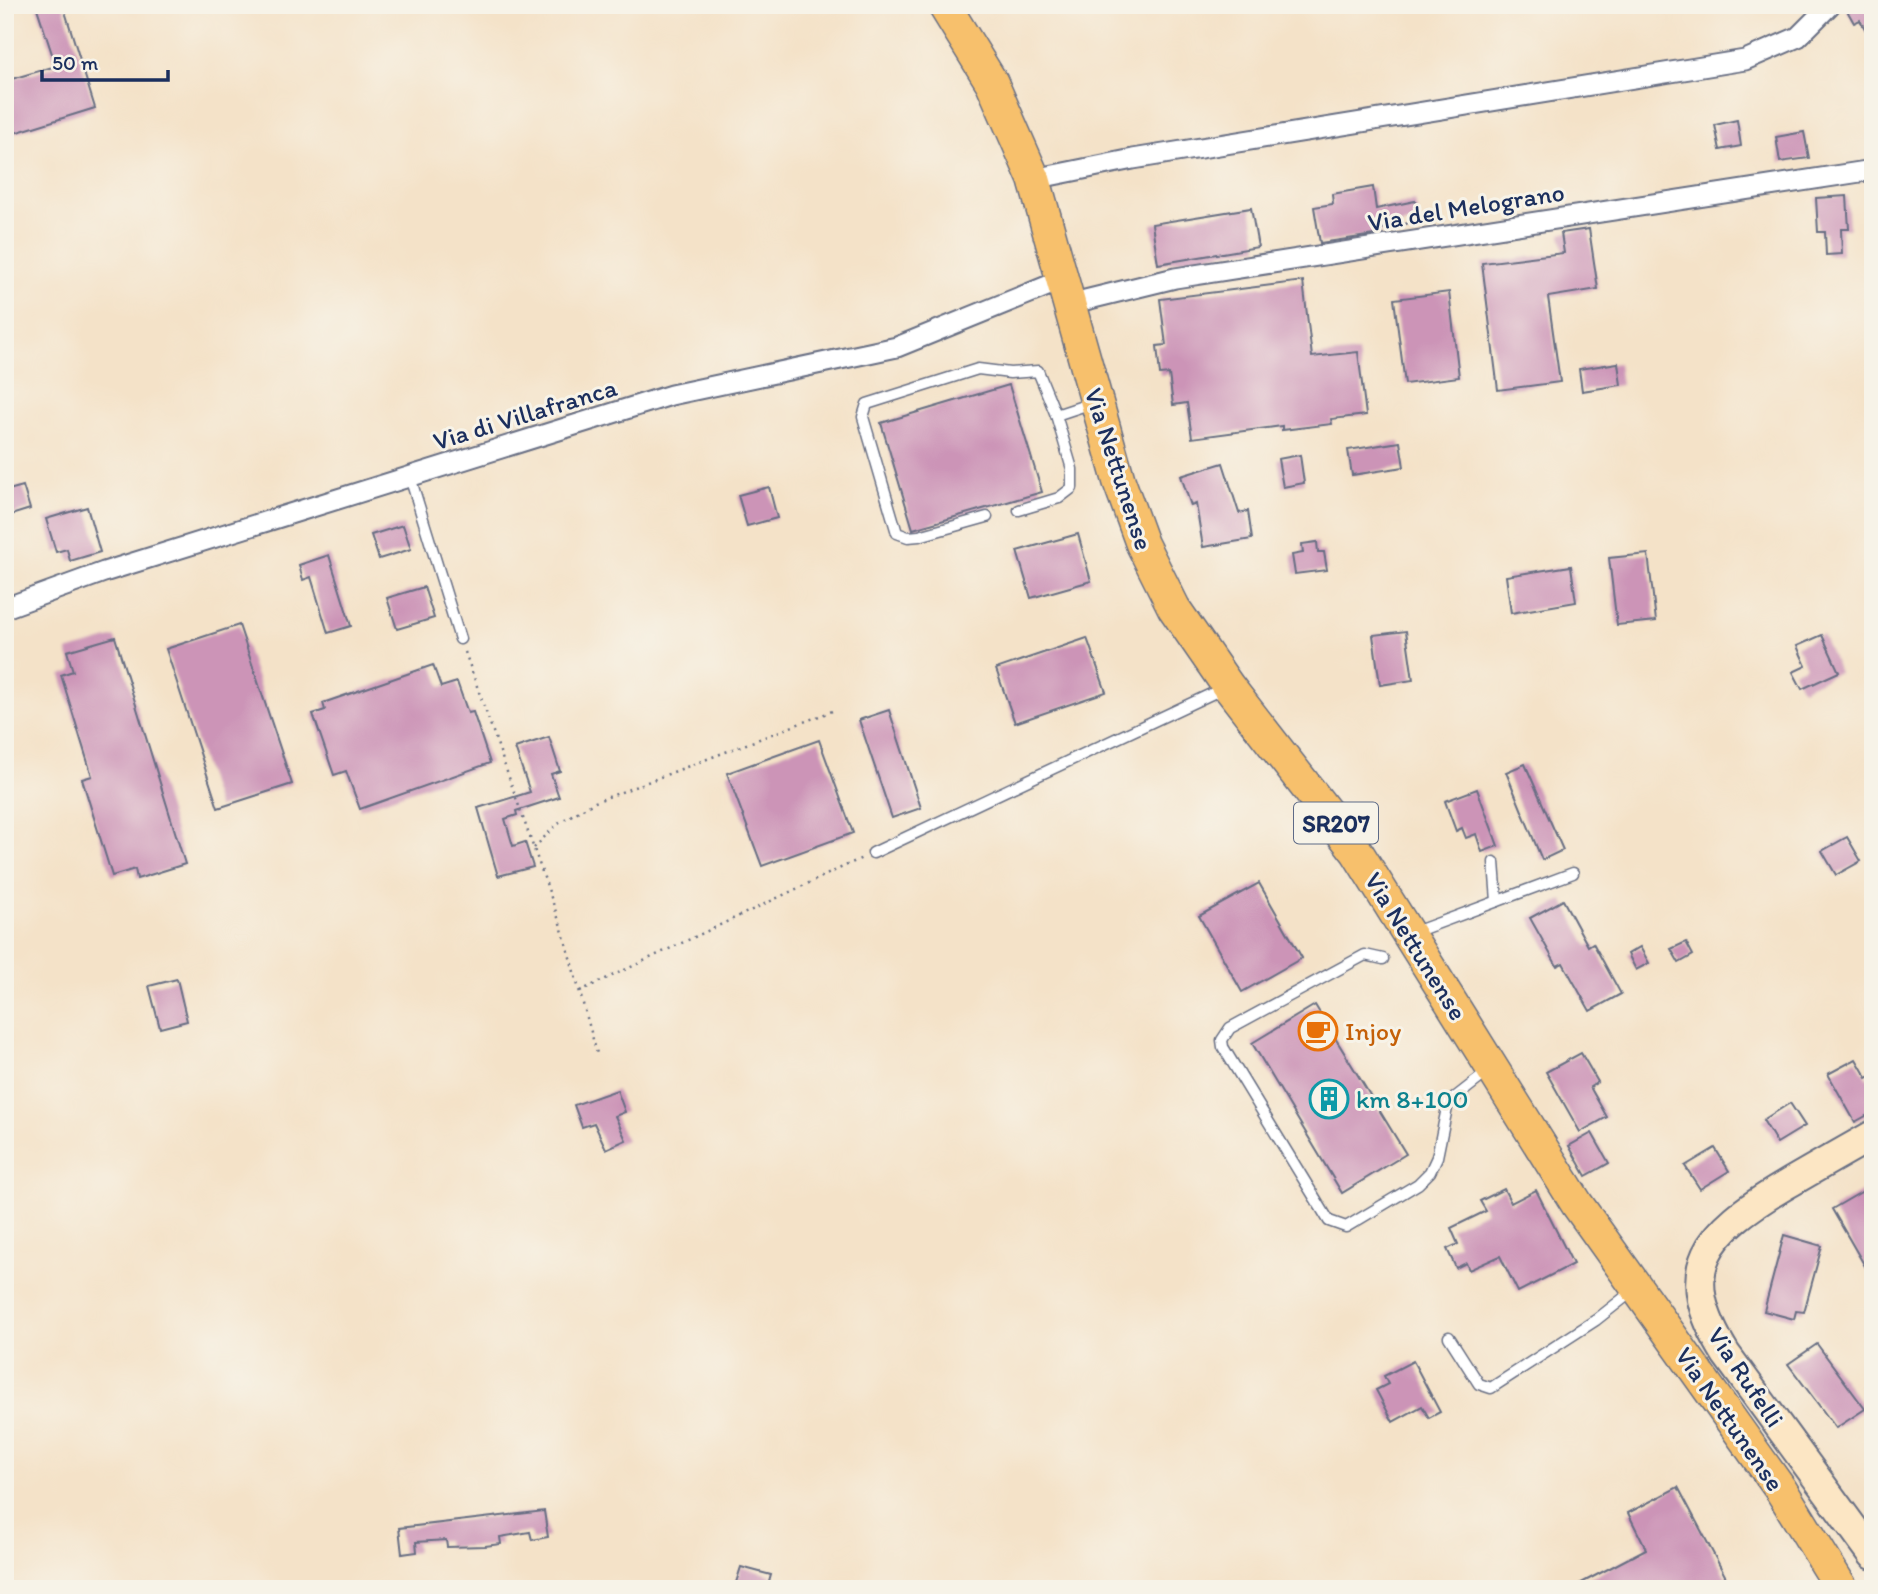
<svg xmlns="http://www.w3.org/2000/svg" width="1878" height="1594" font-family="Itim,sans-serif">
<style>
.building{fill:#cc94b7}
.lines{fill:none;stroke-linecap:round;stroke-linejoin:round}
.lane-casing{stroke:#676e83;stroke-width:13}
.street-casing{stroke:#676e83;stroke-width:23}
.secondary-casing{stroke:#676e83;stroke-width:32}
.primary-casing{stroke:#676e83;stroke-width:35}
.path{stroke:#676e83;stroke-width:2.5;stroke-dasharray:2 5;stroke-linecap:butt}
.lane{stroke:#fff;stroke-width:10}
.street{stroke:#fff;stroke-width:19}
.secondary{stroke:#fce6c4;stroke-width:28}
.primary{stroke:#f7c06c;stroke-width:32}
.labels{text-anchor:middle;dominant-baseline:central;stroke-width:6;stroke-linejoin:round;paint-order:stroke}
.shield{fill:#f7f3e8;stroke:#5d6a87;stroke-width:2}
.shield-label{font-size:24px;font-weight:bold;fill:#1b2f5e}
.street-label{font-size:26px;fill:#1b2f5e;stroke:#f7f3e8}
.food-label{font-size:26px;fill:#c56008;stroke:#f7f3e8;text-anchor:start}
.culture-label{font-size:26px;fill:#0d838f;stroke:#f7f3e8;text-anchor:start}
</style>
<rect width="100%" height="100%" fill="#f7f3e8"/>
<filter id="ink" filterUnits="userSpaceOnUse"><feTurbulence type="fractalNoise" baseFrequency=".0143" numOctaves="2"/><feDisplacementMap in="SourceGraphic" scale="14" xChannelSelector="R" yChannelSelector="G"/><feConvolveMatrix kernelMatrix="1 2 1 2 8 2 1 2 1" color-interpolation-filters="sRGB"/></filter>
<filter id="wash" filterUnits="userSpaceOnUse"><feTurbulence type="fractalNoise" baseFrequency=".00686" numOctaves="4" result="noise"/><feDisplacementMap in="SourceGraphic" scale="28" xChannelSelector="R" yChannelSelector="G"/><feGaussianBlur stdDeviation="1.57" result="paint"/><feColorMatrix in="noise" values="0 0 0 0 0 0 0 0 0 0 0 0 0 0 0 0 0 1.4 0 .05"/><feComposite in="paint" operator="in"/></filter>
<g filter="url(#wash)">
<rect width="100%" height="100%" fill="#f4e2c8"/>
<g id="blocks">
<g class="building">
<polygon points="45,5 63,5 95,108 5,136 5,81 56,66 37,8"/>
<polygon points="1844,5 1873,5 1873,43 1860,20 1854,23"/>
<polygon points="1737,120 1741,146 1720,150 1715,125"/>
<polygon points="1804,132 1809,158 1780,162 1776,137"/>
<polygon points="1373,187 1376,209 1415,201 1419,221 1380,229 1381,234 1320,243 1314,207 1333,204 1332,194"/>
<polygon points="1847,196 1849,229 1841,229 1842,254 1826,255 1825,232 1818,232 1816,198"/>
<polygon points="1251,208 1258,247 1158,264 1152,224"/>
<polygon points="1589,229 1598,289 1548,297 1560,382 1498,390 1482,263 1564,253 1561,233"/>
<polygon points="1303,281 1312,357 1358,352 1366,415 1331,419 1332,424 1282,430 1282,426 1192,438 1187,403 1173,405 1169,374 1160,375 1157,346 1166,345 1160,299"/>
<polygon points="1449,292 1459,377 1405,384 1394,299"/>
<polygon points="1618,363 1621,385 1582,391 1579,369"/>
<polygon points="1009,385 1042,492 913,529 881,423"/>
<polygon points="1400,442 1404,467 1352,475 1348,450"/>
<polygon points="1300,455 1304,483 1283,487 1278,459"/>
<polygon points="1223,463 1239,513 1248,511 1252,539 1203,547 1196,504 1191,506 1181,476"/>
<polygon points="23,486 30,509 5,517 5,491"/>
<polygon points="769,487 777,518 747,526 738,495"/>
<polygon points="87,507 100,552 70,561 67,549 56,552 46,519"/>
<polygon points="403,525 411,549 379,559 371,535"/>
<polygon points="1078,534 1091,581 1031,598 1017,551"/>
<polygon points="1317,542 1318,552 1324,552 1327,570 1295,574 1292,555 1303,553 1302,544"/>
<polygon points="1648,554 1656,621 1617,625 1609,558"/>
<polygon points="329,555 351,626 328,633 311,577 303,580 299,565"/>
<polygon points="1571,566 1576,602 1511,613 1506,576"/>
<polygon points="424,587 434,618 397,629 387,598"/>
<polygon points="239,625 292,784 218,808 166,649"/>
<polygon points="1406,631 1413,680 1380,685 1373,635"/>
<polygon points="1822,635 1839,672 1802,689 1793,672 1806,666 1797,646"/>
<polygon points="115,637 185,864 137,879 135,869 112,876 82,779 92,776 61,675 73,671 67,651"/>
<polygon points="1087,638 1106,692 1015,723 996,669"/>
<polygon points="433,665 441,687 457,682 468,713 473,712 490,763 360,809 346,771 334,775 313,714 325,710 323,703"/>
<polygon points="889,710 921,808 892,818 859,720"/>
<polygon points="549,737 560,771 551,774 559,797 516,811 517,815 505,819 513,846 525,842 533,867 498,876 478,808 530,792 515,748"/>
<polygon points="819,740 853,833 762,866 727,773"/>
<polygon points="1525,764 1563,850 1542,860 1506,772"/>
<polygon points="1477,789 1498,846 1482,852 1476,834 1466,838 1462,828 1456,831 1445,801"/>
<polygon points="1847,837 1861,861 1836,875 1822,851"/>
<polygon points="1259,883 1302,958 1242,992 1199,916"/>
<polygon points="1563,900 1588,946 1593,943 1621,994 1590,1011 1563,963 1557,966 1530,918"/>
<polygon points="1686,942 1693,955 1679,963 1671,949"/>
<polygon points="1640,947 1649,963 1636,970 1628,954"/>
<polygon points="177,979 187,1021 160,1028 149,986"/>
<polygon points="1315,1005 1406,1154 1342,1193 1252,1043"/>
<polygon points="1581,1053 1598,1082 1590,1087 1607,1117 1580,1132 1546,1072"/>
<polygon points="1856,1059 1867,1078 1873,1075 1873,1112 1855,1122 1828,1074"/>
<polygon points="617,1090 625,1112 615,1116 626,1140 606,1149 594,1123 582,1127 574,1105"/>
<polygon points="1790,1103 1805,1126 1777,1143 1763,1120"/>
<polygon points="1592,1133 1609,1163 1586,1176 1569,1146"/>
<polygon points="1715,1148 1729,1171 1700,1189 1685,1166"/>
<polygon points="1504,1189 1511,1203 1536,1190 1573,1264 1518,1292 1500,1256 1469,1270 1466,1263 1456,1268 1447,1249 1458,1244 1451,1228 1486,1211 1480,1201"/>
<polygon points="1863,1191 1873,1208 1873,1280 1832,1209"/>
<polygon points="1784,1235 1822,1246 1804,1312 1796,1311 1794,1319 1764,1311"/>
<polygon points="1817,1344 1865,1409 1836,1428 1788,1364"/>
<polygon points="1413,1361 1440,1412 1429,1418 1422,1406 1393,1422 1376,1390 1388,1384 1384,1376"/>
<polygon points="1678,1487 1730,1585 1722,1589 1570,1589 1646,1549 1628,1513"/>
<polygon points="544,1511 548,1537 532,1540 530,1532 500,1537 501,1544 485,1546 447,1547 446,1540 416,1542 417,1552 402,1554 399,1528"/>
<polygon points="741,1567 771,1575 767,1589 734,1589"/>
</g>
</g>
</g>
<g filter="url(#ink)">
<use href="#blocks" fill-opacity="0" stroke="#676e83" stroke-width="2"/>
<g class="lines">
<defs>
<g id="lane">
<polyline points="410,477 460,639"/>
<polyline points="1019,510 1059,498 1072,488 1072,469 1056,415"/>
<polyline points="987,517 919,536 908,537 897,533 863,417 867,404 978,369 1010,373 1038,371 1056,415 1092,403"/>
<polyline points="873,853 1224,688"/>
<polyline points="1494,862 1497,901"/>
<polyline points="1412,933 1573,873"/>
<polyline points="1383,959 1365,955 1230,1028 1222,1040 1223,1047 1329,1221 1346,1227 1418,1184 1430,1172 1437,1157 1448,1103 1489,1071"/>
<polyline points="1449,1337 1479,1384 1491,1388 1596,1320 1634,1290"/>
</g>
<g id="street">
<polyline points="1034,179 1133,159 1745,60 1798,37 1830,5"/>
<polyline points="1069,304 1175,278 1873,170"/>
<polyline points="5,608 104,572 671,395 897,347 1062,280"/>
</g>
<path id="secondary" d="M1873,1135C1843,1152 1813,1169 1784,1186C1708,1231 1672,1268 1726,1354L1873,1555"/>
<polyline id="primary" points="944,5 992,83 1034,179 1119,481 1142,544 1174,608 1228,686 1357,852 1577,1204 1781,1490 1842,1589"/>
</defs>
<use href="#lane" class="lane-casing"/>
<use href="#street" class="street-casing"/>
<use href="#secondary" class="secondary-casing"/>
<use href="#primary" class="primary-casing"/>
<g class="path">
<polyline points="465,652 562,929 598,1057"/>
<polyline points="534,848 558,823 595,802 835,710"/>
<polyline points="580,991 862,858"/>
</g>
<use href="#lane" class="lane"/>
<use href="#street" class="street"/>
<use href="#secondary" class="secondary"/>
<use href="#primary" class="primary"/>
</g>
</g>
<defs>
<symbol id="cafe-ring" viewBox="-11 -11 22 22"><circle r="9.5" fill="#f7f3e8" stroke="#e8710a" stroke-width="1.5"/><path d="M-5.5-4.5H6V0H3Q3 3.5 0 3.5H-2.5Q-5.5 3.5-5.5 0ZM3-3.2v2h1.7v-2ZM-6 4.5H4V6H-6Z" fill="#e8710a"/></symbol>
<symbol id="building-ring" viewBox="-11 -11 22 22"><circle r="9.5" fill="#f7f3e8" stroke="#0f9aa8" stroke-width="1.5"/><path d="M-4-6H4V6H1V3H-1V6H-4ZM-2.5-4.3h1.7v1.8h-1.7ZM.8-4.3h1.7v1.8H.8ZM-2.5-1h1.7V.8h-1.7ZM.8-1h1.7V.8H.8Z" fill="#0f9aa8"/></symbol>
</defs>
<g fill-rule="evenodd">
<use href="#cafe-ring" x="1296" y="1009" width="44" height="44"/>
<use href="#building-ring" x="1307" y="1077" width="44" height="44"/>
</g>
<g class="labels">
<rect class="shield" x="1294" y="802.5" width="84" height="41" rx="5"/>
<g class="shield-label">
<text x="1336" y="823">SR207</text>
</g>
<g class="street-label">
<text transform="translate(1466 207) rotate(-9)">Via del Melograno</text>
<text transform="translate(525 414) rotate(-17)">Via di Villafranca</text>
<text transform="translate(1119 469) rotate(72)">Via Nettunense</text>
<text transform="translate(1416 946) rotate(58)">Via Nettunense</text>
<text transform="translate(1746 1377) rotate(56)">Via Rufelli</text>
<text transform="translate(1730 1419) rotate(55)">Via Nettunense</text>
</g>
<g class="food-label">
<text x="1345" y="1031">Injoy</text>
</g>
<g class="culture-label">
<text x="1356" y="1099">km 8+100</text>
</g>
</g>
<rect width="1878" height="1594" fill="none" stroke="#f7f3e8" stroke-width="28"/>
<path d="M42 70v10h126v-10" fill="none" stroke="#1b2f5e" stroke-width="3.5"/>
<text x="52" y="70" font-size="21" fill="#1b2f5e" stroke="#f7f3e8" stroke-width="5" paint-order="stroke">50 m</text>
</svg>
